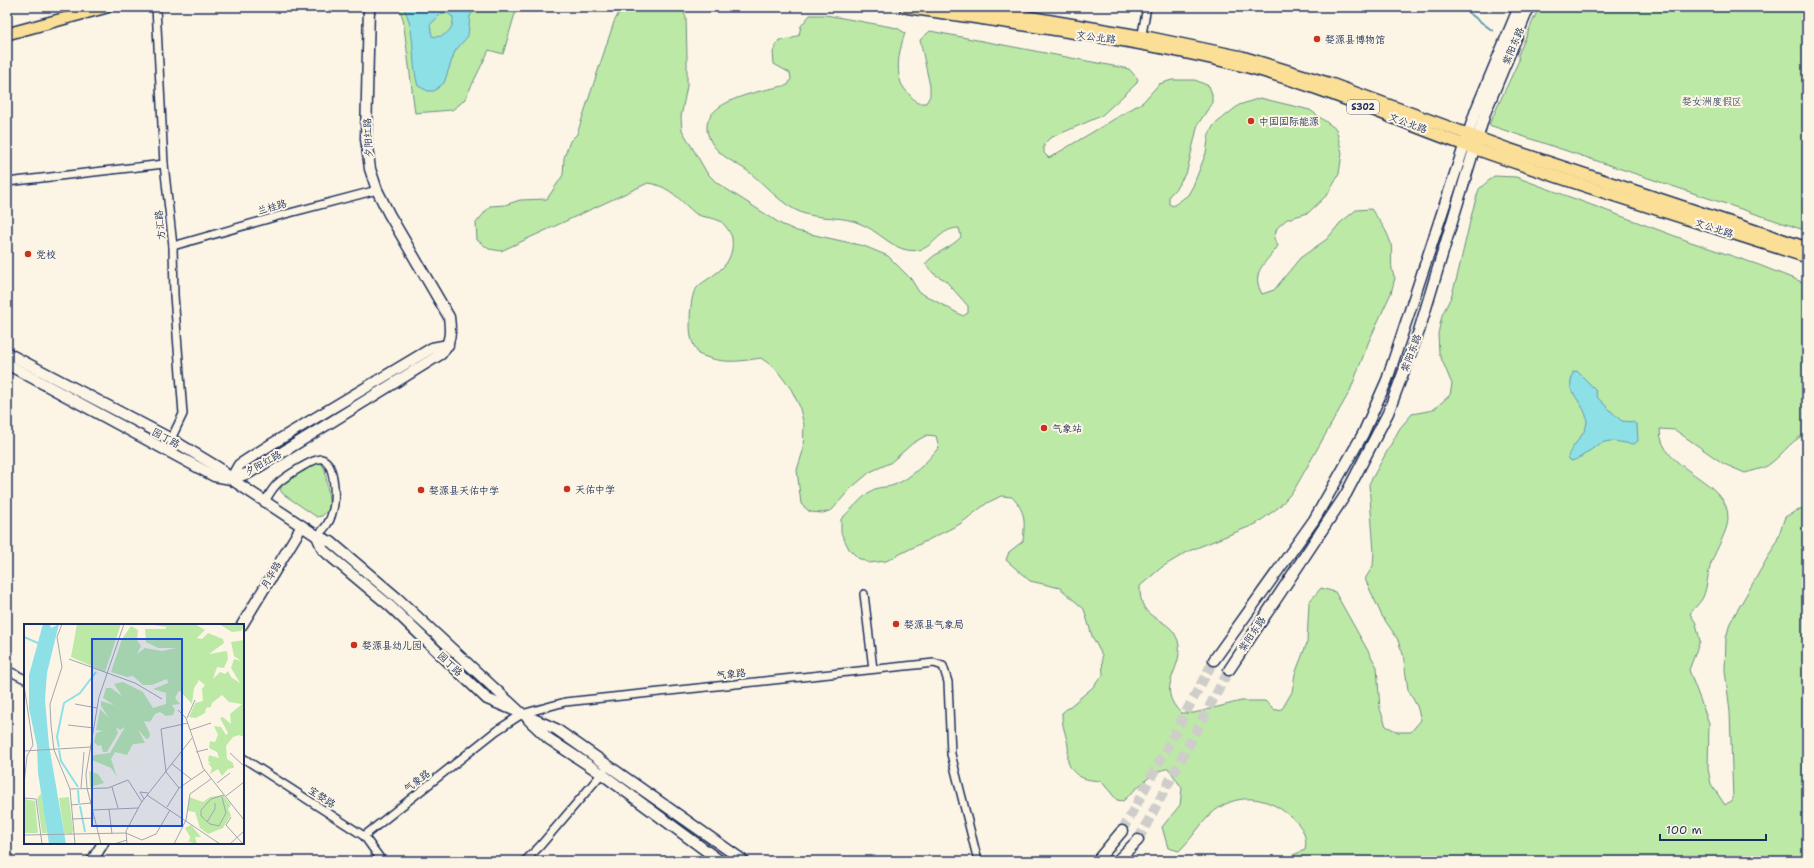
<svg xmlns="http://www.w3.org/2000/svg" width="1814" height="868" font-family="'Shantell Sans','LXGW WenKai TC',sans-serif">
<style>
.green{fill:#bde9a7;stroke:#6c8c82}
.water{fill:#8ee0e7;stroke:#6099b0;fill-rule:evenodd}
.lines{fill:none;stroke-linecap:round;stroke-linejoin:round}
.stream{stroke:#6099b0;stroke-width:2}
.secondary-tunnel{stroke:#cfcdca;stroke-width:10;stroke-dasharray:10 5;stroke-linecap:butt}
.street-casing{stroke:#1b2f5e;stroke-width:10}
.secondary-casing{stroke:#1b2f5e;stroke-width:13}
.primary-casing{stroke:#1b2f5e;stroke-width:14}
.street{stroke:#fcf5e5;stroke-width:7}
.secondary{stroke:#fcf5e5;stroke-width:10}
.primary{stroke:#fbdf96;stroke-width:11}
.poi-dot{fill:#c8321e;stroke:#fcf5e5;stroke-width:1.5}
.labels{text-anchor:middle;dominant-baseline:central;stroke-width:4;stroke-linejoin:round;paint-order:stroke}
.shield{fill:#fcf5e5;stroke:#5e6a86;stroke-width:1}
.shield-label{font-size:9px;font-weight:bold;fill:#1b2f5e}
.street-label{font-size:10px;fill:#1b2f5e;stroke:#fcf5e5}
.poi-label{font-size:10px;fill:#1b2f5e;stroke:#fcf5e5;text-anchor:start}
.park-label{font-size:10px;fill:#3b546d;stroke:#fcf5e5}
.inset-river{fill:none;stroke:#8ee0e7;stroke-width:2}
.inset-road{fill:none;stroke:#a2a6af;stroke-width:1}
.view{fill:#1d4ed8;fill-opacity:0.15;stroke:#1d4ed8;stroke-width:2}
.inset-edge{fill:none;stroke:#1b2f5e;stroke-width:2}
</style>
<rect width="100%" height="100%" fill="#fcf5e5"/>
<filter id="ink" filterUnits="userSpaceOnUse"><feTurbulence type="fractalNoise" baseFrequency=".025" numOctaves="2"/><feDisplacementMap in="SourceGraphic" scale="8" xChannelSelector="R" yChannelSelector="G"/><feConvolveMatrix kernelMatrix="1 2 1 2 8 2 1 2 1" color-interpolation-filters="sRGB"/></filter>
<g filter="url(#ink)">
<g class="green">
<polygon points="397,7 517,7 503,54 489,50 465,99 460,104 452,110 415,113 403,19 400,10"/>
<path d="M622,7H681L686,17L687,56V86L681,117L682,130L707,173L717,183L781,224L797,231L864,246L888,256L911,279L919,292L963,316L968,313V306L945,280L934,274L925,264C935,252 951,248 961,237L959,228C935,228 933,258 903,249C888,244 876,230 861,224C842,215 821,220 802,213C780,204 767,186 749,172C738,164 721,157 713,145C685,102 761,91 788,85L791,79L790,73L774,64L773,52L779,40L791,39L799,35L801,26L810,15H826L897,28L905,33C900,48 895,67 901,83C904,90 912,97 917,103H926L930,96V86L920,40L930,31L1129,69L1138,79L1136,84L1101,116L1050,138L1044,144V153L1049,158L1143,102L1159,84L1172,80H1195L1209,86L1212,94V103L1198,124L1187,171L1177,187L1169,196V204L1173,206L1188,195L1193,186L1206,153L1209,134L1214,125L1239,105L1260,98L1310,110L1336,129L1342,153L1339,174L1328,194L1308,213L1287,219L1277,228L1274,238L1278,246C1265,264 1250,272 1262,294L1274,290L1300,258L1327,239L1340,223L1356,210L1371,209C1379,220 1387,230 1391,244C1393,256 1389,267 1395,278L1391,293L1369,341L1350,391L1294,490L1279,507L1256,524L1189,551L1162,567L1140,586C1139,626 1169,613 1178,641C1186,668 1153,686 1181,713H1194L1241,701H1265L1275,710L1282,709L1292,692L1295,674L1307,643L1309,602L1321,588L1335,592L1377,667L1380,709L1386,726L1398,732H1411L1421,720L1417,706L1408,690L1403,654L1397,638L1382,616L1365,579L1373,566L1374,552L1369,484L1400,428L1412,414L1433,410L1450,395L1452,384L1439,353L1438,334L1442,315L1451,297L1457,277L1473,209L1479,189L1494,176L1516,177L1691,242L1759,265L1807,284V437L1804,435C1789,442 1781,457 1767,466C1761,469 1752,471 1745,473L1724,464L1675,430L1660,429C1659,471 1730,479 1728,519C1728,530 1716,550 1712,561C1707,573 1708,586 1703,597C1701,602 1694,608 1690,614L1696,623L1700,641L1689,670L1709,723L1708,769L1711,784L1725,805L1733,799L1730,712L1725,670L1726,638L1730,623L1776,543L1785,517L1796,511L1807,508V861H1286L1293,855L1305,850C1308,835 1301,825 1290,816C1266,795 1235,792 1211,814C1199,825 1191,840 1179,851L1168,848L1162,827L1180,805L1182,788L1169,769C1156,767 1133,792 1123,801L1117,800L1101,781C1086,780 1074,778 1068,762C1067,757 1069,751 1068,746C1066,733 1062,728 1062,713L1092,688L1103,675L1102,655L1092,636L1084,609L1060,588L1030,581L1006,560L1009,552L1023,541C1025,521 1026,512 1012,497L1001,496L987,503L960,524L886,561L869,563L858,558L849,549L841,533V519C851,510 860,499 871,491C878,486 887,488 894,485C912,478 927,462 939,447L936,436L927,435L913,443L890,463L870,472L850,489L832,510L823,513L810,512L801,504L797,470L803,451L804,425L799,405L791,389L775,368L761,358C736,362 722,364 698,354C696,349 692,343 691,337C689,326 690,302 694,292C699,283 708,280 715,274C728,265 734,253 732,238C731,233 724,223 720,221C713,217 703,218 696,214C680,201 671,186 648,183L501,251L489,249L477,240L476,223L490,206L505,205L520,200L547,199L563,175L564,158L570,141L577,134L614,22Z"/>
<polygon points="1539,7 1807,7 1807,231 1489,125 1519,60 1518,55"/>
<polygon points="317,462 321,463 325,469 330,508 322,516 317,517 283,494 280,490 285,479"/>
</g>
<g class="water">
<path d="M403,7H476L470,16L468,36L455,51L444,83L434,91H428L418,86C410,60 417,31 403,7ZM442,13H447L453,17C454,30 444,39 432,36L430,25Z"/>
<path d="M1577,371L1595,389L1597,397L1617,417L1622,421L1633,422L1637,425L1638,441L1634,444C1625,444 1613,439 1605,442C1592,446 1584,458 1571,461L1568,457C1571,445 1586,435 1587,422C1587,409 1575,399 1571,388C1570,383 1572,377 1573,372Z"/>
</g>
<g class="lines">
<polyline class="stream" points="1461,7 1493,31"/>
<g class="secondary-tunnel">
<polyline points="1122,831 1214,660"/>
<polyline points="1138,840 1229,670"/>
</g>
<defs>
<g id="street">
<polyline points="156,7 164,164 173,246 174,295 183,414 171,439"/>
<polyline points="1141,39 1147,7"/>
<polyline points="7,182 164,164"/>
<polyline points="173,246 282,215 377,190"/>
<path d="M265,501C269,495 272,489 277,484C283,478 315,457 322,459C336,463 336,502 332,513C330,523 324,529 317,536"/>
<polyline points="864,594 873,669"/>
<polyline points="7,670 25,679"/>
<polyline points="243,758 364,836 382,861"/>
<polyline points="364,836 496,731 522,714 565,702 934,663 943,666 948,682 951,754 978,861"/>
<polyline points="525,861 540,846 604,771"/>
</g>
<g id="secondary">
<polyline points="7,353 171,439 219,468 231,479 317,536 331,542 397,598 522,714 556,729 744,861"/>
<path d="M7,364L214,476L231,479L249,473L441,354C451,342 451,332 449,317L389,214L377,190L370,169L366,139L369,7"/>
<polyline points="231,479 239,465 270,445 432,348 448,345"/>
<polyline points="317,536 323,550 390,606 487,699 516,711"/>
<polyline points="242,625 302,526"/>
<polyline points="1214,660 1314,520 1363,434 1387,380 1476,110 1519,7"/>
<polyline points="1229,670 1346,494 1388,413 1419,331 1485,113 1529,7"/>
<polyline points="529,720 549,739 602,774 720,861"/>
<polyline points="92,861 103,843"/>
<polyline points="1097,861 1122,831"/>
<polyline points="1117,861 1138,840"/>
</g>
<g id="primary">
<path d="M905,7C1019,25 1133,38 1244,66C1319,85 1390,118 1462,144C1576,185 1692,220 1807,257"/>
<polyline points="970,7 1151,38 1242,57 1331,84 1508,149 1807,248"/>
<polyline points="7,34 107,7"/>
</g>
</defs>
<use href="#street" class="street-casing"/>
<use href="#secondary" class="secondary-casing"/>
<use href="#primary" class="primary-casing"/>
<use href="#street" class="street"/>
<use href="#secondary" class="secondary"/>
<use href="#primary" class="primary"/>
</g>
</g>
<g class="poi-dot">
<circle cx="1317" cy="39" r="4"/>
<circle cx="1251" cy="121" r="4"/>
<circle cx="28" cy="254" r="4"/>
<circle cx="1044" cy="428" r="4"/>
<circle cx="567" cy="489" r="4"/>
<circle cx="421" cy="490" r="4"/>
<circle cx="896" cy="624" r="4"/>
<circle cx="354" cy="645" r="4"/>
</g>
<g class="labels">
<rect class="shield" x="1347" y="100" width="32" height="14" rx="3"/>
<g class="shield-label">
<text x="1363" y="107">S302</text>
</g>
<g class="street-label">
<text transform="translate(1096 37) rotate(8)">文公北路</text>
<text transform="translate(1513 46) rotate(-67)">紫阳东路</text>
<text transform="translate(1408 123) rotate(20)">文公北路</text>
<text transform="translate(368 138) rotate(-93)">夕阳红路</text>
<text transform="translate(272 207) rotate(-16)">兰桂路</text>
<text transform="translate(160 225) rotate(-96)">方汇路</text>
<text transform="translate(1714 228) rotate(18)">文公北路</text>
<text transform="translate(1411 353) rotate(-69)">紫阳东路</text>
<text transform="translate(166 438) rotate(28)">园丁路</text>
<text transform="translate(263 463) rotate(-29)">夕阳红路</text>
<text transform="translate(271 575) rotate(-60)">月华路</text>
<text transform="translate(1252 634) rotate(-56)">紫阳东路</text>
<text transform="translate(450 664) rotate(43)">园丁路</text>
<text transform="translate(731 674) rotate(-6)">气象路</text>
<text transform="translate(417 781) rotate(-38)">气象路</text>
<text transform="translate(322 797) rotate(33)">宝婺路</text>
</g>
<g class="poi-label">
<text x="1325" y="39">婺源县博物馆</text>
<text x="1259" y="121">中国国际能源</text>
<text x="36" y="254">党校</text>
<text x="1052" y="428">气象站</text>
<text x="575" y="489">天佑中学</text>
<text x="429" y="490">婺源县天佑中学</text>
<text x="904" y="624">婺源县气象局</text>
<text x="362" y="645">婺源县幼儿园</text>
</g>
<g class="park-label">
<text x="1712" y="101">婺女洲度假区</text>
</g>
</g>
<g transform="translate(24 624)">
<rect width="220" height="220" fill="#fcf5e5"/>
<path d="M53,0H97L81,48L47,33ZM123,0H171L181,6L173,14L178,15L184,9L199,15L200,19L185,30L203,27L204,35L200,44L193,43L189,55L196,48L201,50L204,47L207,53L216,59L207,44L210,35L217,37L210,32L207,18L220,16V113L215,111L209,113L202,122L203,135L209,139L210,144L204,145L198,152L194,145L186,150L188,144L184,139H187L184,137L185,131L195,134L193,128L185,124L186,117L191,118L194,111L190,102L197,103L202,111L204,109L196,94L199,93L207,100L206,90L218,80L205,78L198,71L188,79L187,83L182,84L181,89L172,94L165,93L171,79L179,77L178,65L181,61L175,56L170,64L168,80L156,67L154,68L151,74L156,80L148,81L151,86L149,91L142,92L136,88L131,90L126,98L120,97L126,110L125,114L122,115L114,105L121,119L109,120L103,131L91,128L87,135L93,153L87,144L68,136L70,131L86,129L101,103L96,106L92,103L94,109L83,128H79L77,121L74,122L70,118L72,109L79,107L72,106L76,85L85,94L77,82V77L90,81L79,74L82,64H87L98,72L90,60L99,58L119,68L129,84L142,80V69L129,65L144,59L143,55L128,61H119L109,52L103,53L87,48L98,15L107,2L114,6L113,16L117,22L113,30L121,24L138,27L152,24H134L122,18L121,5H141L143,3ZM195,0H220V2L217,7L208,8ZM65,147L74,150L80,159L66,163ZM17,169L22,196L23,209H18L13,175ZM199,171L207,181L204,185L207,191L199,204L184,210L176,204L171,188L164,187L165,173L179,178L186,173ZM45,173L49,206L48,210L40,209L35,174ZM0,175L11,177L14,209H0ZM167,201L177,213H171L173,220L162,217H165L166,213L161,204Z" fill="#bde9a7"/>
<path d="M19,0H26L27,4L35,0L23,49L21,76L25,121L42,220H25L14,149L13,122L5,85V51Z" fill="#8ee0e7"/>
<path class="inset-river" d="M0,13L14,19M35,123L33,113L40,79L56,69L72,48M35,126L37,137L54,163M54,166L55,179M56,182L61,208"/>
<path class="inset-road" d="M38,0L33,13L38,43L26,80L27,101L30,126L46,165L51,220M45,35L111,59L138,75M0,61L9,121L3,132L0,160M51,80L73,84M154,86L162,94L179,144L220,196M163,94L171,76M44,101L70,104M166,106L187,99M0,127L67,123M172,128L184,125M206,129L220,142M148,140L167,155M104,156L118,178M193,159L206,149M88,163L94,184M57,164L60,128M155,164L142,148L137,105L164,99M46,165L84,164L104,156M123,171L196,220M202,172L220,158M198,173L202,189L195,202L186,200L177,192V186L187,175L200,171M0,174L12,175L18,220M120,175L116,168L124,169M47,181L67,179M143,183L155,164L181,146M85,185L88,210M68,186L114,184M207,193L202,201L219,220M49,195L70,194M183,198L191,185V179M102,209L118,216L132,210L146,186M0,211L102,209M77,220L63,164L62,150L75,73L100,0M90,220L103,216M103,220L102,207L117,179L168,114M150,220L162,196L166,170L187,155M206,220L220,207"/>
<path class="view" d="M68,15H158V202H68Z"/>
<rect width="220" height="220" class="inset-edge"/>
</g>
<rect width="1814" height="868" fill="none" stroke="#fcf5e5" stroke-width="24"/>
<rect x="12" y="12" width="1790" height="844" fill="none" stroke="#1b2f5e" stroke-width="1.5" filter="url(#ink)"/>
<path d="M1660 834v6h106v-6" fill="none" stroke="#1b2f5e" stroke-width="2"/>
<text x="1666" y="834" font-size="12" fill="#1b2f5e" stroke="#fcf5e5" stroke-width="3" paint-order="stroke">100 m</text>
</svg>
